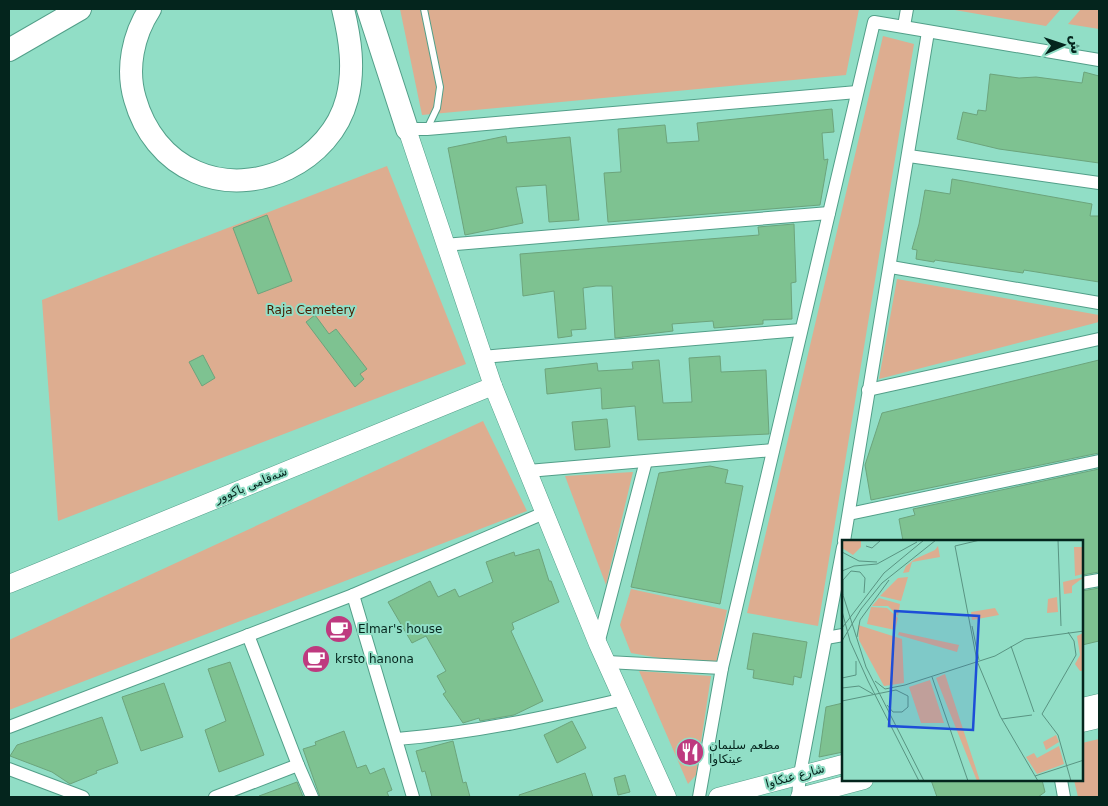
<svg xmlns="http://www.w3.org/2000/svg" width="1108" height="806" font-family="'DejaVu Sans','Noto Sans Arabic',sans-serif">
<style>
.green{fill:#ddad90}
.building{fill:#7ec291;stroke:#6ca47c}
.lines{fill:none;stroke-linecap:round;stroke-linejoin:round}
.lane-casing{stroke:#529f89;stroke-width:8}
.street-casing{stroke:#529f89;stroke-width:14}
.secondary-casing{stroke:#529f89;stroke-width:19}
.highway-casing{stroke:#529f89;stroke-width:24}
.lane{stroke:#fff;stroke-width:6}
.street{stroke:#fff;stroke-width:12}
.secondary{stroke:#fff;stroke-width:18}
.highway{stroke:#fff;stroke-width:22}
.labels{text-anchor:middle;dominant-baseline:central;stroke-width:4;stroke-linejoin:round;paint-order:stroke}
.park-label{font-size:12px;fill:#461c00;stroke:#91dec6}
.street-label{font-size:12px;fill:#04251d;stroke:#91dec6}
.poi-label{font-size:12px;fill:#04251d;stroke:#91dec6;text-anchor:start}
.inset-road{fill:none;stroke:#599482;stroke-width:1}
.view{fill:#1d4ed8;fill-opacity:0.15;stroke:#1d4ed8;stroke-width:2.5}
.inset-edge{fill:none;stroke:#04251d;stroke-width:2.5}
</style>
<rect width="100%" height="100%" fill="#91dec6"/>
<g class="green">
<polygon points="400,9 859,9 846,75 422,115"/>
<polygon points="949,9 1061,9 1046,26"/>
<polygon points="1081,9 1099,9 1099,29 1068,24"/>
<polygon points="883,36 914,44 818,626 747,613"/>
<polygon points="387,166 466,364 58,521 42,300"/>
<polygon points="897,279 1099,315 1099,322 879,379"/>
<polygon points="483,421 527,511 9,710 9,640"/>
<polygon points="633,472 606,585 565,476"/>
<polygon points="631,589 727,610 715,668 631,653 620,625"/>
<polygon points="639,671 711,676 696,775 688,784"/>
<polygon points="1099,739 1099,797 1078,797 1074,780 1082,780 1082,743"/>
</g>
<g class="building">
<polygon points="1084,72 1099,76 1099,163 999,149 957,139 963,112 977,115 978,110 986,111 990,74 1019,78 1036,77 1082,83"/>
<polygon points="832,109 834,132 822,133 824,160 828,159 820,205 608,222 604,173 621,172 618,129 665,125 667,143 699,141 697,123"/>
<polygon points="506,136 507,143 570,137 579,220 549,222 546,185 516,187 523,223 465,235 448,148"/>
<polygon points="952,179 1092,204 1090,216 1099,216 1099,282 1024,270 1023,273 935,260 934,262 916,259 917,250 912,249 919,224 925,190 950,194"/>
<polygon points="267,215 292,281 258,294 233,228"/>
<polygon points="794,224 796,282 791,283 792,319 763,320 763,324 714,328 713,321 672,324 673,331 615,338 612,286 596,286 583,288 586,329 571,330 572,336 558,338 554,291 523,296 520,254 759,235 758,227"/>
<polygon points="315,315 329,334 336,329 367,369 360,374 364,379 355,387 306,322"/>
<polygon points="203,355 215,378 202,386 189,362"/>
<polygon points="720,356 721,372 766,370 769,434 638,440 635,406 602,409 601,388 547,394 545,369 597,363 598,371 633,369 632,362 659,360 663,403 692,402 689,358"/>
<polygon points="1099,360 1099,453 871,500 865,465 882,413"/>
<polygon points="607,419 610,447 575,450 572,422"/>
<polygon points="710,466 728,470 725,483 743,486 720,604 631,587 659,473"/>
<polygon points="1099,469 1099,572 1082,575 1082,541 903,541 899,519 915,515 913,509"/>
<polygon points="539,549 549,581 551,581 559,602 512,623 514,629 511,631 543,701 514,715 480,721 479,718 463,723 443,694 446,692 437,676 446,671 426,636 412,643 388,602 430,581 438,597 455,589 459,597 493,582 486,562 514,552 515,556"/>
<polygon points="1099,588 1099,641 1082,645 1082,591"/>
<polygon points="753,633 807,642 801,678 794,676 793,685 753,678 754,670 747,669"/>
<polygon points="230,662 264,755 219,772 205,730 226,721 208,669"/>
<polygon points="164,683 183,737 141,751 122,697"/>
<polygon points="843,703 843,752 819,757 826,707"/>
<polygon points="102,717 118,763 96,771 97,773 70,784 52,772 10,756 17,745"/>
<polygon points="572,721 586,748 557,763 544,735"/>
<polygon points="344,731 357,768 366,765 370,774 384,768 392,790 387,792 389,797 320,797 303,749 316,745 315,742"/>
<polygon points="453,741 463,783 466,782 470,797 432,797 425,771 422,772 416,751"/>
<polygon points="585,773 593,797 520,797 519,795"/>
<polygon points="625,775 630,792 618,795 614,778"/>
<polygon points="931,780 1042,780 1045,792 1038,797 937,797"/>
<polygon points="297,782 303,797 259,797 259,796"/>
</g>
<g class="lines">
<defs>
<polyline id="lane" points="424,9 440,87 437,108 427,129"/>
<g id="street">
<polyline points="904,26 907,9"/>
<polyline points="407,129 427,129 857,92"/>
<polyline points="909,156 1099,183"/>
<polyline points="444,245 829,213"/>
<polyline points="891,267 1099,303"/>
<polyline points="482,357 801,330"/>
<polyline points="868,390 1099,339"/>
<polyline points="528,471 773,450"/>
<polyline points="849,514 1099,461"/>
<polyline points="844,541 928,32"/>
<polyline points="1082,583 1099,580"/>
<polyline points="353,595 413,797"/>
<polyline points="248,635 298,765"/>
<polyline points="826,638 843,635"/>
<polyline points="598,644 646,461"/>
<polyline points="607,662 722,668"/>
<polyline points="9,727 353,595 544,513"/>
<path d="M397,739C475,733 547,717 624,699"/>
<polyline points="9,769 83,797"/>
<polyline points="1061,780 1064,797"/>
<polyline points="215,797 298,765 312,797"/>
<polyline points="699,797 722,668 874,22 1099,60"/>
<polyline points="798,797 800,774 843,547"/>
</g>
<g id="secondary">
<polyline points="407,129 493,386 598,644 667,797"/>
<polyline points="9,584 493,386"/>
<polyline points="1082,707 1099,703"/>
<polyline points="1082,723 1099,719"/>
<polyline points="718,797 843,764"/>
<polyline points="800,797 864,780"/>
</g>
<g id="highway">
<path d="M150,9C133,35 126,69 135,99C144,131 165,159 196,172C255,198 331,161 347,99C355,69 350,38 343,9"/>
<polyline points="368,9 407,129"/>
<polyline points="9,50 80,9"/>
</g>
</defs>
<use href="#lane" class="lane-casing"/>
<use href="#street" class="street-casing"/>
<use href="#secondary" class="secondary-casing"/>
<use href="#highway" class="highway-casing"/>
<use href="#lane" class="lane"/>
<use href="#street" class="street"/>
<use href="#secondary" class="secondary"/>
<use href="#highway" class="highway"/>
</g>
<defs>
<symbol id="cafe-disc" viewBox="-11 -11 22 22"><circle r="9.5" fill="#be3a7f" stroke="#91dec6"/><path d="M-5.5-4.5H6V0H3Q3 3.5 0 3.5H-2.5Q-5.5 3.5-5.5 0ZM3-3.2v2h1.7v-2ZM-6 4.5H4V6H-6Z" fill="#fff"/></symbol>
<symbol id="restaurant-disc" viewBox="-11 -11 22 22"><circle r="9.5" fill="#be3a7f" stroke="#91dec6"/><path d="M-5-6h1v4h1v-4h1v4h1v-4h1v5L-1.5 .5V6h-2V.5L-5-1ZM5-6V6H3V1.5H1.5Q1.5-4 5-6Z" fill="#fff"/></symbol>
</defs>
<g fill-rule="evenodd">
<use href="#cafe-disc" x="323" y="613" width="32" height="32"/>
<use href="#cafe-disc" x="300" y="643" width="32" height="32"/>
<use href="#restaurant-disc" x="674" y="736" width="32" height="32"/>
</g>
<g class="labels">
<g class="park-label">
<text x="311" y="310">Raja Cemetery</text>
</g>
<g class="street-label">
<text transform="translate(251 485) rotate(-22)">شەقامی باکوور</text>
<text transform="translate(795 776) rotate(-15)">شارع عنكاوا</text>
</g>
<g class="poi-label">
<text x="358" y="629">Elmar's house</text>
<text x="335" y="659">krsto hanona</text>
<text x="709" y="745">مطعم سليمان<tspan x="709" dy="14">عينكاوا</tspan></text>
</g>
</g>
<g transform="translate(842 540)">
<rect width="241" height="241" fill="#91dec6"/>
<path d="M0,0H19V7L11,15L0,8ZM96,6L98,17L70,22L67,32L61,33L64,26L73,19L93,10ZM232,7H242L241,34L233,36ZM66,37L59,61L38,56L56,38ZM242,37L230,46V53L222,54L221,42ZM215,57L216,72L205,73L206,59ZM37,58L58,64L56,76L46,66H30ZM29,67L45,68L56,78L53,90L25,84ZM153,68L157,75L130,80L129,72ZM16,85L60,99L62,143L42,146L17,100ZM57,92L117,105L115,112L56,95ZM241,93V131H238L233,124L238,115L235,96ZM103,134L138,241H135L94,138ZM88,140L102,183H79L67,147ZM214,195L217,202L204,210L201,202ZM217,206L222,224L195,234L184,217L192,213L195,218Z" fill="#ddad90"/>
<path class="inset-road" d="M138,0L113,6L135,121L158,176L196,241M216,0L219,86M24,6L30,8L39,0M0,12L17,21L35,22M0,31L12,26L35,24L75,2M0,52L24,127L82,241M1,55V40L9,31L18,32L23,38L22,53M0,71L8,101L26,141L77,241M130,86L137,120M0,88L42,33L82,0M15,97L18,80L47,40M0,101L19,69L40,43L94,0M169,106L192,172M90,137L126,241M0,138L14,135V121M33,141L43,149L63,145M63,145L153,116L183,99L242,91M0,148L17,146L31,154M0,161L54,150L66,156V167L60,172H51L45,165M200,174L234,115L232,101L226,92M200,174L216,195L229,241M160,179L190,175M193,236L242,220"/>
<path class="view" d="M53,71L137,76L131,190L47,186Z"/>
<rect width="241" height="241" class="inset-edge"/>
</g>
<rect width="1108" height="806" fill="none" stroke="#04251d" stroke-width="20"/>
<g transform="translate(1063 45) rotate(87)" stroke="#91dec6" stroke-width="4" paint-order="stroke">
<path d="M0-4L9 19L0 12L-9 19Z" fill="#04251d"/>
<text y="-8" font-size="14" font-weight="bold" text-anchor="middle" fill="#04251d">ش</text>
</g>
</svg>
